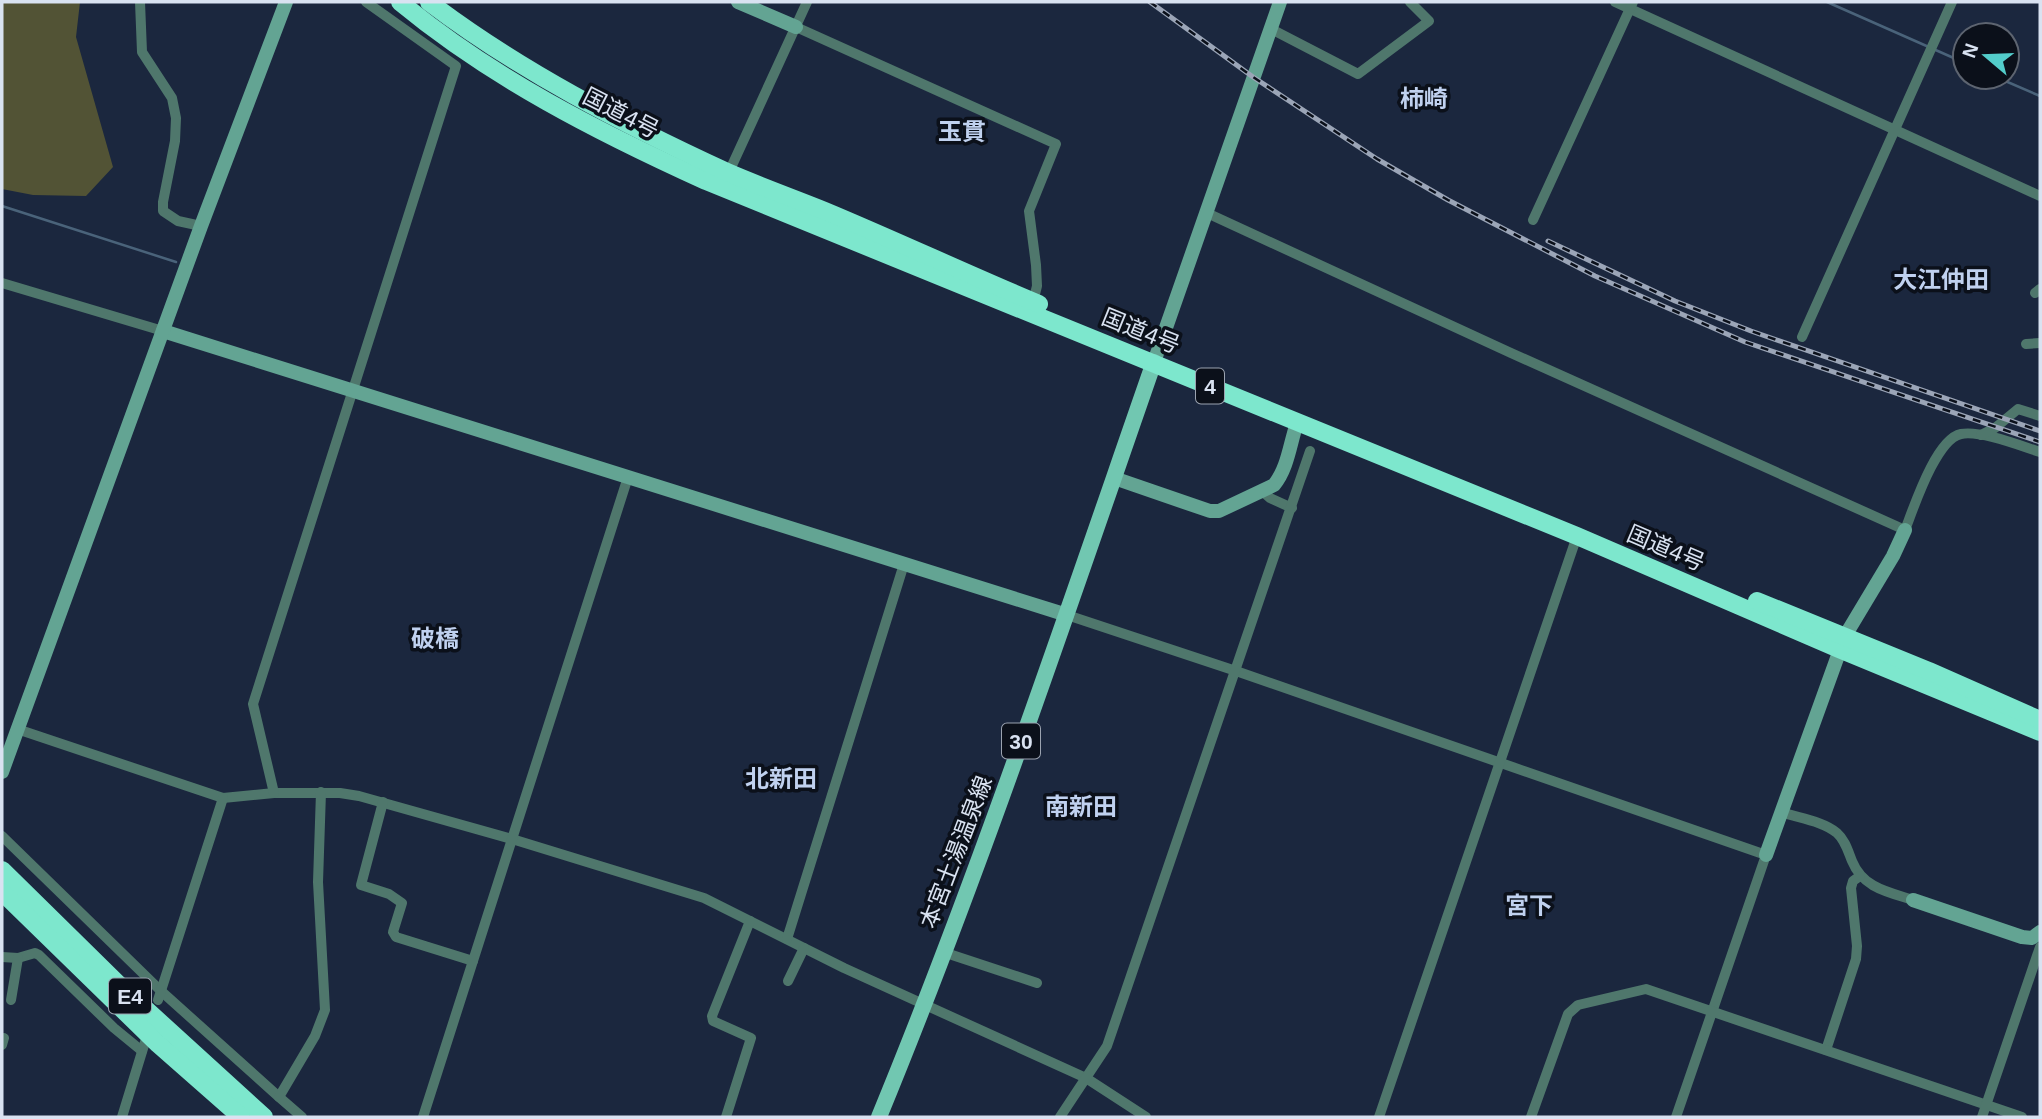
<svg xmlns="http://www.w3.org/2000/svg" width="2042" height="1119" font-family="Arial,'Noto Sans JP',sans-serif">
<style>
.forest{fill:#525335}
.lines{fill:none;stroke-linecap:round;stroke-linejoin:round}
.stream{stroke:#4a637a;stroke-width:2.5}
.street{stroke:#4f776c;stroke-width:10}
.secondary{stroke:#63a493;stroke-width:14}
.primary{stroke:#71c7b1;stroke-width:16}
.highway{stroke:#7de7cd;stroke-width:18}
.rail-casing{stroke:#9ba5b7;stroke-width:5}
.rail{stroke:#0b101a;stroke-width:2.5;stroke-dasharray:8;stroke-linecap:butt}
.labels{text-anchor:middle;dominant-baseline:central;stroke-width:7;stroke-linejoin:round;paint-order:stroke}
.shield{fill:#0b101a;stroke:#9ba3b0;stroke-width:2}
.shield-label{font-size:21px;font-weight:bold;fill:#d9e2f1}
.street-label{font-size:23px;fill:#d9e2f1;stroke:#0b101a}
.neighbourhood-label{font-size:24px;font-weight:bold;fill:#c0d1ef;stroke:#0b101a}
</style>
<rect width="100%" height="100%" fill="#1b273e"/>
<polygon class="forest" points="2,2 80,2 76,37 113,167 86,196 33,195 2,189"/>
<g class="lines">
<g class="stream">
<polyline points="1827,2 1965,63"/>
<polyline points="1996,77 2040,96"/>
<polyline points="2,206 176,262"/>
</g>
<g class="street">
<polyline points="140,2 142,52 172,98 176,118 175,141 163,202 163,211 178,221 201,226"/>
<polyline points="1615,2 2040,196"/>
<polyline points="796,27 1056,144 1029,211 1036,265 1037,286 1033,302"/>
<polyline points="1271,29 1358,74 1429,21 1410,2"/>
<polyline points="729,172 807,2"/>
<path d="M1207,213L1511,353L1905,530C1914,507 1936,439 1961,434C1980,430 2021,446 2040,452"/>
<polyline points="1533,220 1633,2"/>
<polyline points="2,283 163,331"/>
<polyline points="2035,293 2040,289"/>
<polyline points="1802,337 1952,2"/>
<polyline points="2026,344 2040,343"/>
<polyline points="1981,435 1995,428 2018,409 2040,416"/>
<polyline points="1262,491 1270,498 1292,508"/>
<polyline points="1067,615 1236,671 1766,855 1676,1117"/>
<polyline points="17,729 223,798 274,793 340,793 359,796 512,839 704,898 844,968 1086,1078 1146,1117"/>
<polyline points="274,793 253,704 456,66 366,2"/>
<polyline points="383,802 361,885 389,894 402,903 393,932 396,937 473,961"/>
<path d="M1781,812C1798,818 1823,821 1837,833C1845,840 1848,851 1852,861C1863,888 1888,892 1913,900"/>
<polyline points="2,836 161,991 279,1097"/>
<polyline points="787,939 904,564"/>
<polyline points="943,952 1037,983"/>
<polyline points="2,957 18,958 35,953 39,955 114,1028 142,1051"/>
<polyline points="788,981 804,948"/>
<polyline points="11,1000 18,958"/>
<polyline points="158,1000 223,798"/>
<polyline points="2,1045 4,1038"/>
<polyline points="1826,1050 1856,959 1857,946 1851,888 1853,881 1860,876"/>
<polyline points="122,1117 145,1042"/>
<polyline points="302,1117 279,1097 315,1036 325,1010 318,882 321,792"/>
<polyline points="423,1117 628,477"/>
<polyline points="726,1117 751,1038 713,1021 712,1016 750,921"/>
<polyline points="1060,1117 1107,1046 1310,451"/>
<polyline points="1379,1117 1577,536"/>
<polyline points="1531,1117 1568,1014 1578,1005 1646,989 2022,1117"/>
<polyline points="1982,1117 2040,947"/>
</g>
<g class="secondary">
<polyline points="738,2 796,27"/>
<polyline points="163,331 1067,615"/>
<polyline points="1154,362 1280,2"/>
<path d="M1114,478L1210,511H1219L1274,485C1288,468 1290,443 1297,423"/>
<polyline points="2,772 201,226 286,2"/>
<polyline points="1766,855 1845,636 1893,556 1905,530"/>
<polyline points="1913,900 2022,937 2032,938 2040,932"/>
</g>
<path class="primary" d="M879,1117C981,869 1066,615 1154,362"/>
<g class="highway">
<path d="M400,2C492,78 598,132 706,181L1577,536L1839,649L2040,732"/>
<path d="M429,2C520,71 623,124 727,172C759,186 793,198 825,211C897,241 967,274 1039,304"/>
<polyline points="1757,601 1929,671 2040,720"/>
<polyline points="2,870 118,984 264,1117"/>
<polyline points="2,892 158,1044 241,1117"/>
</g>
<defs>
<g id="rail">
<polyline points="1150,2 1253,77 1377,159 1448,200 1595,276 1745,342 2040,442"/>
<polyline points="1548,241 1675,301 1751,331 2040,431"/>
</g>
</defs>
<use href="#rail" class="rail-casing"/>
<use href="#rail" class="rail"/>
</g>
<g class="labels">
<g class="shield">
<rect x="1196" y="368.5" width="28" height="35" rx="5"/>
<rect x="1002" y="723.5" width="38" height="35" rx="5"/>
<rect x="109" y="978.5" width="42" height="35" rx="5"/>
</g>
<g class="shield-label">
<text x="1210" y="386">4</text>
<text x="1021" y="741">30</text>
<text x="130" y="996">E4</text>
</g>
<g class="street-label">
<text transform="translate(621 113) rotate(27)">国道4号</text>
<text transform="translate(1141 331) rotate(22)">国道4号</text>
<text transform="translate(1666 548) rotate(23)">国道4号</text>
<text transform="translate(956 852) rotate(-69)">本宮土湯温泉線</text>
</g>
<g class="neighbourhood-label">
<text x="1424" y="98">柿崎</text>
<text x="962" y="131">玉貫</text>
<text x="1941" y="279">大江仲田</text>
<text x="435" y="638">破橋</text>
<text x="781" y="778">北新田</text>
<text x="1081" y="806">南新田</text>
<text x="1529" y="905">宮下</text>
</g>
</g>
<rect width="2042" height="1119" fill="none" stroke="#d9e2f1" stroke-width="7"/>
<g transform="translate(1986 56) rotate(289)"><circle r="33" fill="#0b101a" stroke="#5d6470" stroke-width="2"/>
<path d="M0-5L12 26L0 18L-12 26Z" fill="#53cdcb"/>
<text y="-10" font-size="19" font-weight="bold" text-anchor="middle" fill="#d9e2f1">N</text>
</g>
</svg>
